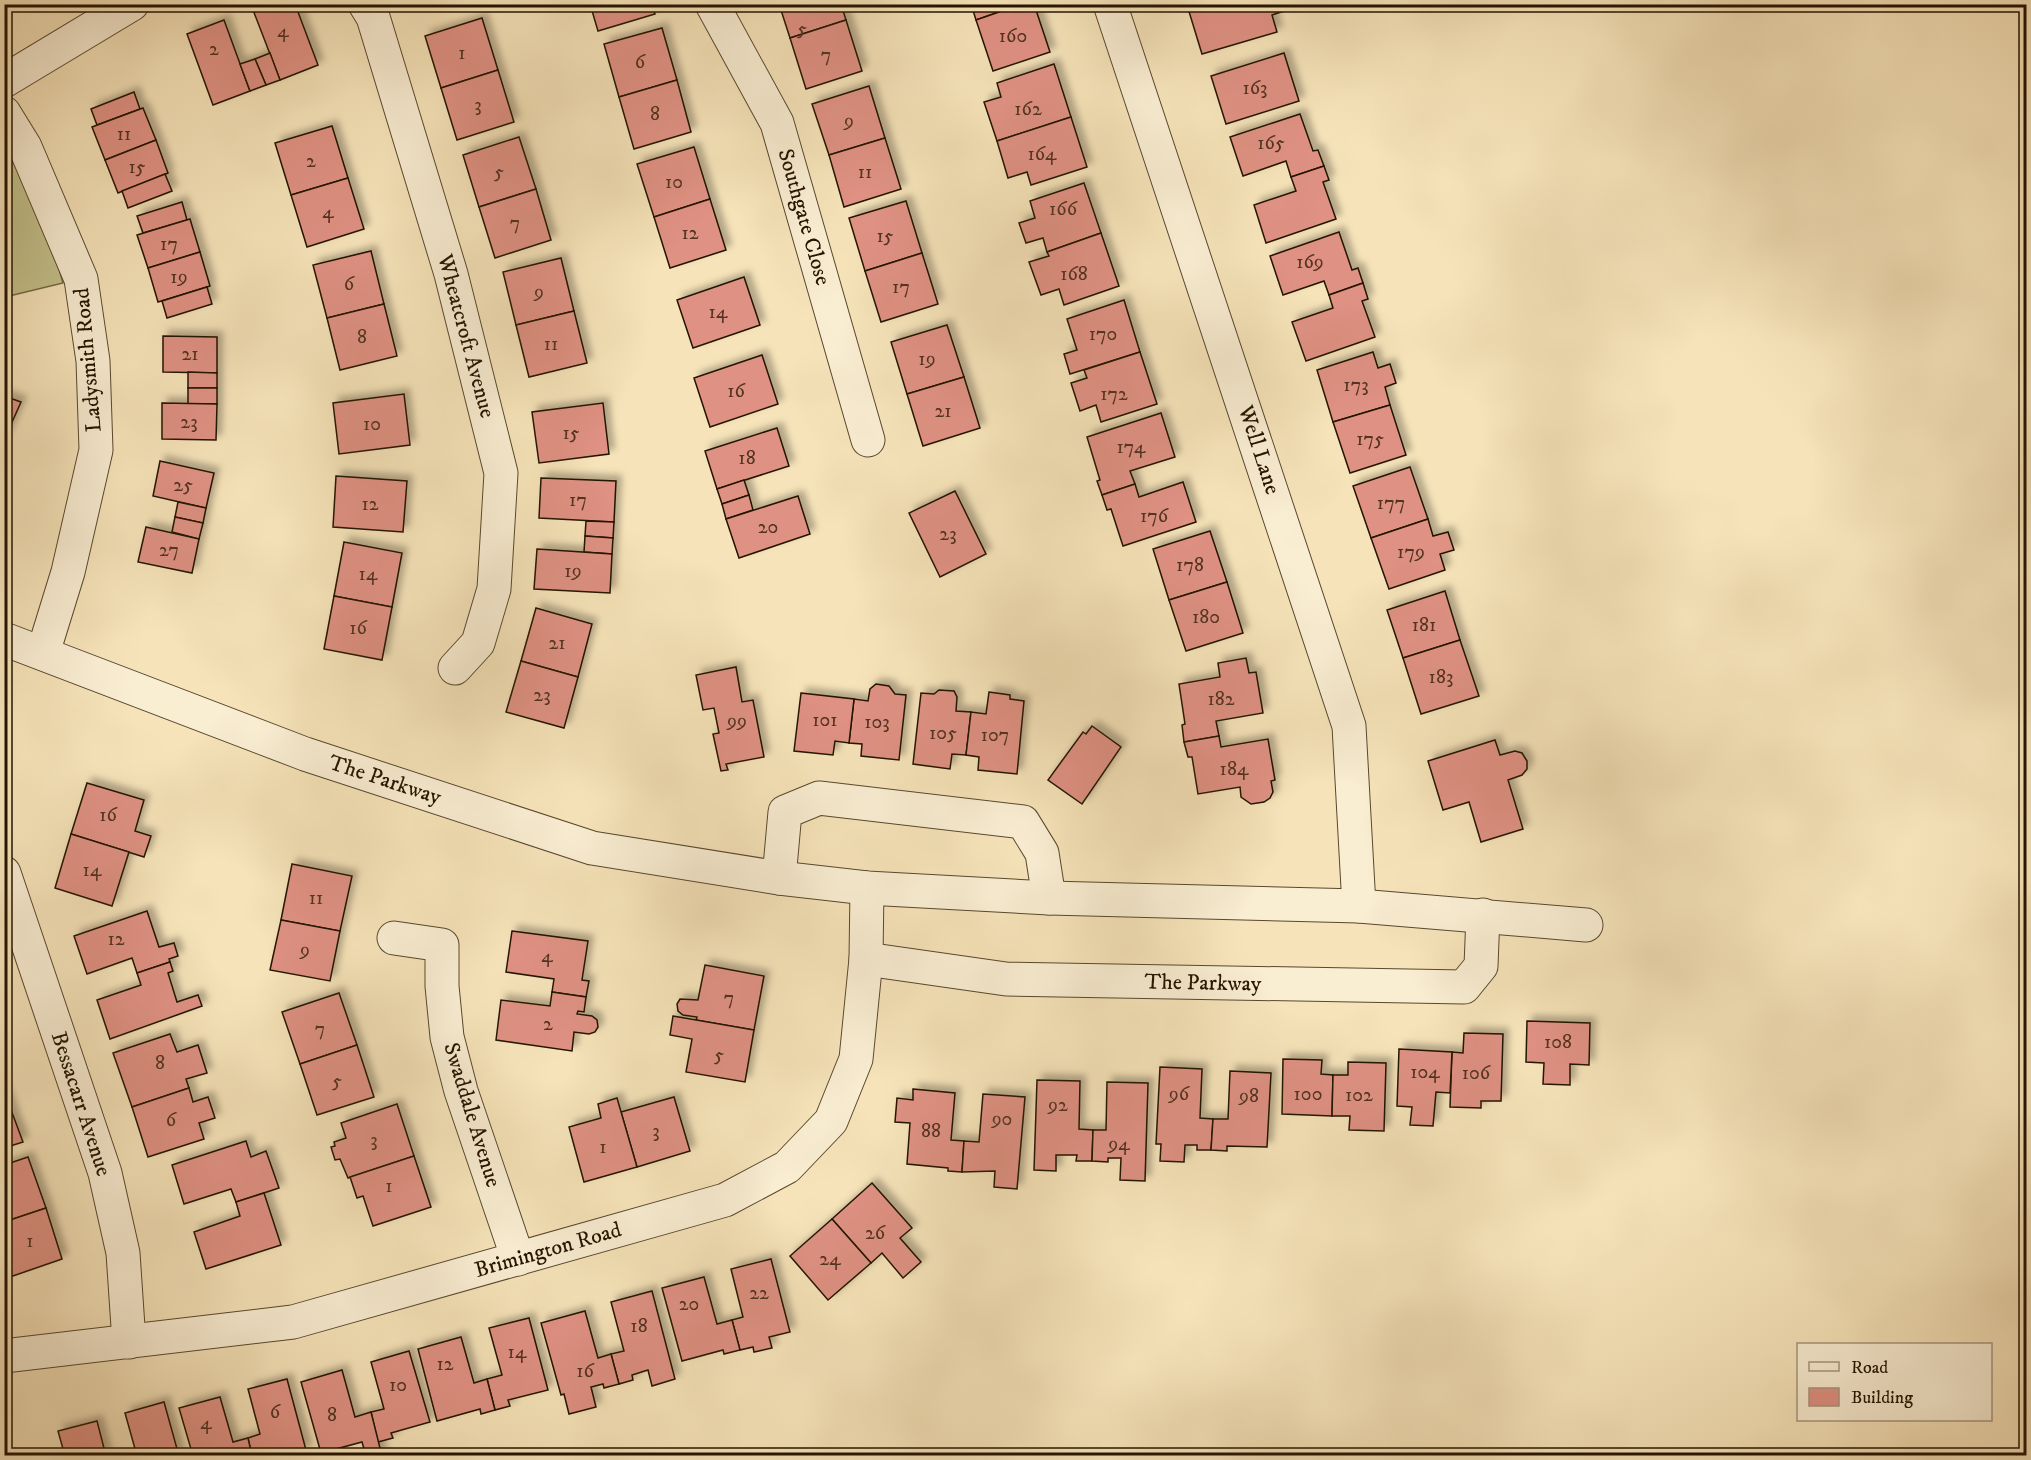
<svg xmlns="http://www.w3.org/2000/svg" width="2031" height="1460" font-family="'IM FELL DW Pica',serif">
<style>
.grass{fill:#c3c18b;stroke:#746a46;stroke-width:1.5}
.building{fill:#df9183;stroke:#241400;stroke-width:1.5;filter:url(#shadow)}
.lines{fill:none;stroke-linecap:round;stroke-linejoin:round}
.minor-casing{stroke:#58482e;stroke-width:35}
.minor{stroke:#f9edd2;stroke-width:33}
.labels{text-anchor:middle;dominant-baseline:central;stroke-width:4.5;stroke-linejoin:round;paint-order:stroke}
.number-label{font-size:20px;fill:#533321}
.street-label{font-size:22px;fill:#241400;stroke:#f9edd2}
</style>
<defs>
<filter id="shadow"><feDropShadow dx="5.5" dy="-5.5" stdDeviation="3" flood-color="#0004"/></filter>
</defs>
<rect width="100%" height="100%" fill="#f6e3b9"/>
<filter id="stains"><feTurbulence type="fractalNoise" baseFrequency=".00333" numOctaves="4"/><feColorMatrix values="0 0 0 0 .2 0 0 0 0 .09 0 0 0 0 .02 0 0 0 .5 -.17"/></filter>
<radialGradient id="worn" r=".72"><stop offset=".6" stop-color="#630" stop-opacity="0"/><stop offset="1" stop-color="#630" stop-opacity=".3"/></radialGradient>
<path class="grass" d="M4,145C30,189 50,235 63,283L5,297Z"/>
<g class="building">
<polygon points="267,4 295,4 318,65 280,80 253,10"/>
<polygon points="590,4 652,4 655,14 598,31"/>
<polygon points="779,4 841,4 846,20 790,38"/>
<polygon points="971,4 1022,4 976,20"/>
<polygon points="1022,4 1034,4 1050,52 993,71 976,20"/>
<polygon points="1285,4 1287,10 1272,15 1277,32 1202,54 1187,5"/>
<polygon points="482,18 498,70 441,88 425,36"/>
<polygon points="224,20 250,91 213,105 187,34"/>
<polygon points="846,20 862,71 806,89 790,38"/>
<polygon points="662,28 677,80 619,97 604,44"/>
<polygon points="270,53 280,80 266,85 255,59"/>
<polygon points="1284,53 1299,101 1226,124 1211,76"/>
<polygon points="255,59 266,85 250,91 240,64"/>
<polygon points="1054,64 1071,117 997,141 984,102 1001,97 997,83"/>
<polygon points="498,70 514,122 457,140 441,88"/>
<polygon points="677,80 691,132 634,149 619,97"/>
<polygon points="869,86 885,138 829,155 812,104"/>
<polygon points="134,92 140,109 97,125 91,109"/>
<polygon points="143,108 156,140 105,160 92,127"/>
<polygon points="1300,114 1313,151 1318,150 1324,166 1291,177 1286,161 1243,176 1230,137"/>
<polygon points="1071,117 1087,167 1031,185 1027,172 1008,178 997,141"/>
<polygon points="332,126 348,178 291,195 275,143"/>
<polygon points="519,137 536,189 479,207 463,155"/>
<polygon points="885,138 901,189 844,207 829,155"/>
<polygon points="156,140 168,173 118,193 105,160"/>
<polygon points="694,147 710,199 654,217 637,164"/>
<polygon points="1324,166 1329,180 1323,182 1336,219 1266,243 1254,205 1296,191 1291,177"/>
<polygon points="165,174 172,191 128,208 122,191"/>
<polygon points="348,178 364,229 307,247 291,195"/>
<polygon points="1084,183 1101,233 1047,252 1043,238 1026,243 1019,223 1035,218 1030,201"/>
<polygon points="536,189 551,240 495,258 479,207"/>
<polygon points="710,199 726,250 670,268 654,217"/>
<polygon points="906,201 922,253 865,271 849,218"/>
<polygon points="182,202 187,220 143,233 137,216"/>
<polygon points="190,219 200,252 148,268 137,235"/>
<polygon points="1339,232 1352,270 1358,268 1363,283 1329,295 1324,281 1283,295 1270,256"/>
<polygon points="1101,233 1119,286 1064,305 1059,289 1041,295 1029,262 1049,256 1047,252"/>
<polygon points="371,251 384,304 327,318 313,265"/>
<polygon points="200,252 210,286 158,302 148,268"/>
<polygon points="922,253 938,304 881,322 865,271"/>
<polygon points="561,258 574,311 516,325 503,272"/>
<polygon points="744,277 760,325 693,348 677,300"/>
<polygon points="1363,283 1368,299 1362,301 1375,337 1306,361 1292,322 1333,308 1329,295"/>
<polygon points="207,287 212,304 167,318 162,301"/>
<polygon points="1124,300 1140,352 1070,374 1064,354 1077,350 1067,319"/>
<polygon points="384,304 397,356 340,370 327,318"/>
<polygon points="574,311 587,363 529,377 516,325"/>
<polygon points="947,325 964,377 907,394 891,342"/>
<polygon points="163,336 217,337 217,373 163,372"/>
<polygon points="1140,352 1157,404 1101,422 1096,405 1080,411 1071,383 1087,378 1084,370"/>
<polygon points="1373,352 1378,368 1390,364 1396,383 1385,387 1390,405 1333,422 1317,370"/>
<polygon points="762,355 778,404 710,427 694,378"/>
<polygon points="188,372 217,373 217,388 188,388"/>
<polygon points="964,377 980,428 923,446 907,394"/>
<rect x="188" y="388" width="29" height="16"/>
<polygon points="404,394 410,445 339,454 333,403"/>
<polygon points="4,396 21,402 5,438 4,438"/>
<polygon points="162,403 217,404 216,440 162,439"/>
<polygon points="603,403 609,454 539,463 532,412"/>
<polygon points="1390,405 1406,455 1350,473 1333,422"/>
<polygon points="1161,413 1175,457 1130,471 1135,484 1102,495 1097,481 1100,480 1087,437"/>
<polygon points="777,428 789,466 717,489 705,451"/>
<polygon points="160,461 214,473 206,508 153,496"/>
<polygon points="1410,467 1428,519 1371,538 1353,486"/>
<polygon points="336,476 407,481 403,532 333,527"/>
<polygon points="541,478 616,481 614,522 539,518"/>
<polygon points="744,480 749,495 722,504 717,489"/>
<polygon points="1183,482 1196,522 1123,546 1111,509 1107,510 1102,495 1135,484 1139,497"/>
<polygon points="955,491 986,554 940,577 909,513"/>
<polygon points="749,495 753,510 726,519 722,504"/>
<polygon points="798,496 810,534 739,558 726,519"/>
<polygon points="178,502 206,508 203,523 175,517"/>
<polygon points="175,517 203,523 199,539 172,532"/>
<polygon points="1428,519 1433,536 1448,532 1454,550 1440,554 1445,570 1389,589 1371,538"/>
<polygon points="586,521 614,522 613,538 585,536"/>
<polygon points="146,527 199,539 192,573 138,562"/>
<polygon points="1210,531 1227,582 1169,600 1153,549"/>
<polygon points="585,536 613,538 612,554 584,552"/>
<polygon points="344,542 402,553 392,607 334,596"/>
<polygon points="537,549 612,554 610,593 534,589"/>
<polygon points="1227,582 1243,633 1186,651 1169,600"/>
<polygon points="1445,591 1460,640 1403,658 1387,610"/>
<polygon points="334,596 392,607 382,660 324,649"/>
<polygon points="536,608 592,624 578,677 521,661"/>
<polygon points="1460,640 1479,696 1421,714 1403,658"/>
<polygon points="1246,658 1249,673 1256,672 1263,713 1216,721 1219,736 1184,742 1182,725 1185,724 1179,684 1220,677 1218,663"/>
<polygon points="521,661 578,677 564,728 506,712"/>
<polygon points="736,667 742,702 753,700 764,757 726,764 728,770 721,771 713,734 719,733 714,708 703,710 696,675"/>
<polygon points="876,684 889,686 895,694 906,695 899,760 861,756 862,744 849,743 854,699 868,701 870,689"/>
<polygon points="939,690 954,691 957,697 956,711 971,712 966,755 952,754 950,769 913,764 921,693 934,694"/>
<polygon points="989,692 1010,695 1010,699 1024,701 1017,774 978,770 979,757 966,755 971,712 986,714"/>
<polygon points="801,693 854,699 849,743 835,741 833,755 794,751"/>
<polygon points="1092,726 1121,747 1082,804 1048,780 1083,732 1086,734"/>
<polygon points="1219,736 1221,747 1268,739 1275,780 1271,781 1273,792 1270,798 1264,802 1251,804 1241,797 1240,787 1198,794 1192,757 1188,757 1184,742"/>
<polygon points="1495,740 1500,755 1515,751 1522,753 1527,761 1527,769 1522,775 1508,780 1523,829 1481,842 1469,802 1443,810 1428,761"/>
<polygon points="87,783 144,800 135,831 151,836 144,857 71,834"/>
<polygon points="71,834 129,852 112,906 55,888"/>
<polygon points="292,864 352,876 340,931 281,920"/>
<polygon points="147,911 159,947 174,943 178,956 169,959 170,962 137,973 132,958 87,974 74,936"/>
<polygon points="281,920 340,931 330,981 270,970"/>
<polygon points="512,931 588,941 582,980 589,981 586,997 552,992 554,979 506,972"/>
<polygon points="170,962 173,971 168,973 177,1002 198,995 202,1006 110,1039 97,1000 141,985 137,973"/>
<polygon points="705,965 764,976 754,1030 696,1020 697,1017 683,1015 678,1011 677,1004 680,999 698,1000"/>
<polygon points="552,992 586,997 584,1012 578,1011 577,1014 592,1016 597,1020 598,1027 595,1032 589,1034 574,1032 572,1051 496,1040 501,1000 550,1006"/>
<polygon points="339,993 357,1045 300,1064 282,1012"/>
<polygon points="673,1016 754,1030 745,1082 686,1072 692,1039 670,1035"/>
<polygon points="1527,1021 1590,1023 1589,1065 1570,1064 1570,1085 1543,1084 1544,1063 1526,1062"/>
<polygon points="1464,1033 1503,1034 1501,1101 1481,1101 1481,1108 1450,1107 1452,1052 1463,1053"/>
<polygon points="170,1034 177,1052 198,1045 207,1073 186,1079 189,1088 132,1107 113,1053"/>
<polygon points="357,1045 374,1097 317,1115 300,1064"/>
<polygon points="1399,1049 1452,1052 1450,1093 1436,1092 1433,1126 1410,1125 1412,1107 1397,1106"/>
<polygon points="1283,1059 1322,1060 1321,1074 1333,1075 1332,1116 1282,1114"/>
<polygon points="1348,1062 1386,1063 1384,1131 1349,1130 1350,1116 1332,1116 1333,1075 1348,1075"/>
<polygon points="1160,1067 1202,1069 1200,1118 1213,1119 1211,1150 1197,1150 1197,1145 1185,1145 1184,1162 1160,1161 1161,1144 1156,1144"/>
<polygon points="1230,1071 1271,1073 1267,1147 1227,1146 1227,1151 1211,1150 1213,1119 1228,1119"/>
<polygon points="1037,1080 1080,1081 1079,1129 1093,1130 1092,1161 1076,1161 1077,1155 1056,1155 1056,1171 1034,1170"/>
<polygon points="1107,1082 1148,1083 1145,1181 1120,1180 1121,1158 1108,1158 1108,1162 1092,1161 1093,1130 1106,1130"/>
<polygon points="189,1088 193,1102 208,1097 215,1118 199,1123 204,1139 148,1157 132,1107"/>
<polygon points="913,1089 955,1093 951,1140 964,1141 962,1172 948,1171 948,1168 907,1164 910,1123 895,1122 897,1098 913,1100"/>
<polygon points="4,1091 23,1142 4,1148"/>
<polygon points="983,1094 1025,1097 1017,1189 994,1187 995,1171 962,1172 964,1141 979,1142"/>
<polygon points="674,1097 690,1151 637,1167 621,1112"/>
<polygon points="617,1098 637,1167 584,1182 569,1127 601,1118 598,1104"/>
<polygon points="397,1104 414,1156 348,1178 340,1159 335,1160 331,1147 335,1146 334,1142 346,1138 341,1123"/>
<polygon points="246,1141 251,1157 266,1151 279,1188 236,1202 231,1189 184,1204 172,1165"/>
<polygon points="414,1156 431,1207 373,1226 363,1196 357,1198 350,1177"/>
<polygon points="28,1157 46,1208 4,1222 4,1165"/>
<polygon points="872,1183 912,1228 900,1238 921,1262 903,1278 882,1253 871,1263 832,1219"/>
<polygon points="264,1193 281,1245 206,1269 194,1232 240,1216 236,1202"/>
<polygon points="46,1208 62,1259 7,1278 4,1270 4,1222"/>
<polygon points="832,1219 871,1263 828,1300 790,1256"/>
<polygon points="771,1259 790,1332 769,1337 772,1348 754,1352 753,1347 740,1350 732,1320 743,1317 731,1269"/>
<polygon points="704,1277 717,1324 732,1320 740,1350 724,1354 723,1350 682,1361 662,1288"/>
<polygon points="652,1291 675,1379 652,1386 648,1370 632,1375 633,1380 619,1384 611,1354 624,1351 611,1302"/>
<polygon points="585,1311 598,1358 611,1354 619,1384 604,1388 603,1384 591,1387 596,1407 569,1414 564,1394 561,1395 541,1323"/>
<polygon points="529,1318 548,1390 508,1400 510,1406 495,1410 487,1379 502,1375 489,1328"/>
<polygon points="461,1337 474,1383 487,1379 495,1410 481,1414 480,1409 437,1421 418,1349"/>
<polygon points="409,1351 430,1422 391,1433 393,1438 378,1442 371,1412 384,1409 371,1362"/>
<polygon points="342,1370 355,1417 371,1412 382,1456 366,1456 362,1442 321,1453 301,1382"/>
<polygon points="287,1379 306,1450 286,1456 252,1456 248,1438 260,1434 248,1389"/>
<polygon points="220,1397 233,1442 248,1438 252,1456 193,1456 179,1408"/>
<polygon points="164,1402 179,1456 137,1456 125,1413"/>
<polygon points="97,1421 106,1456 65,1456 58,1431"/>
</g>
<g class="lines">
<defs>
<g id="minor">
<polyline points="365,4 373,17 451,274 501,473 494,589 478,643 455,668"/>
<polyline points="712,4 777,123 868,440"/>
<polyline points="1110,4 1349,726 1359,906"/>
<polyline points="4,81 132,4"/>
<polyline points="4,113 25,147 81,279 93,361 96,450 68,572 43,653"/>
<polyline points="4,639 305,754 592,848 779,878 867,888 1049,898 1359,906 1586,925"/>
<polyline points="4,873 105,1173 123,1253 129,1342"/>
<polyline points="779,878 785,812 819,798 1023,822 1042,853 1049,898"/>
<polyline points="394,938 442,945 442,986 447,1037 461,1091 518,1259"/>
<polyline points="866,959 1006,979 1464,987 1481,966 1483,915"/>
<polyline points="4,1356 293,1322 725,1200 787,1167 831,1121 856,1059 866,959 867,888"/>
</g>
</defs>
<use href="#minor" class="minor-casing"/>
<use href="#minor" class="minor"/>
</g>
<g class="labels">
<g class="number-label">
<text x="802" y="29">5</text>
<text x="283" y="31">4</text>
<text x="1013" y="36">160</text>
<text x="214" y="49">2</text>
<text x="462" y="53">1</text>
<text x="826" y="55">7</text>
<text x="640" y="62">6</text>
<text x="1255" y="88">163</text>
<text x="478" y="105">3</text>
<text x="1028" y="109">162</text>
<text x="655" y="114">8</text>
<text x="849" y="121">9</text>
<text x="124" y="134">11</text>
<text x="1271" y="143">165</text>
<text x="1042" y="154">164</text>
<text x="311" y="161">2</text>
<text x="137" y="167">15</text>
<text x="499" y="172">5</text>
<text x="865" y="172">11</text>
<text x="674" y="182">10</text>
<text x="1063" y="209">166</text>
<text x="328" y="212">4</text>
<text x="515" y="223">7</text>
<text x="690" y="233">12</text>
<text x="885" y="236">15</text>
<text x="169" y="244">17</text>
<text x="1310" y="262">169</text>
<text x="1074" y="274">168</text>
<text x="179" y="277">19</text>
<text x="349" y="284">6</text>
<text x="901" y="287">17</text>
<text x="539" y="292">9</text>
<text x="718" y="312">14</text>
<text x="1103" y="334">170</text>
<text x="362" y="337">8</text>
<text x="551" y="344">11</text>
<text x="190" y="354">21</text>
<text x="927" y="359">19</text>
<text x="1356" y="385">173</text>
<text x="736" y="391">16</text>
<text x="1114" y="394">172</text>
<text x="943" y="411">21</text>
<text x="189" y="422">23</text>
<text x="372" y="424">10</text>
<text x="571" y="433">15</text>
<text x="1370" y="439">175</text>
<text x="1131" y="447">174</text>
<text x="747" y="458">18</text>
<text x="183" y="485">25</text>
<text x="578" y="500">17</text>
<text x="1391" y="503">177</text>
<text x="370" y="504">12</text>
<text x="1154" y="516">176</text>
<text x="768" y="527">20</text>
<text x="948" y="534">23</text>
<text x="169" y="550">27</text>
<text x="1411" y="552">179</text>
<text x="1190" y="565">178</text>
<text x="573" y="571">19</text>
<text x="368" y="574">14</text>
<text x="1206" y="617">180</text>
<text x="1424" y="625">181</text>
<text x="358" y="628">16</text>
<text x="557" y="643">21</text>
<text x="1441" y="677">183</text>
<text x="542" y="695">23</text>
<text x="1221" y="699">182</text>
<text x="825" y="720">101</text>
<text x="737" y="721">99</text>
<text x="877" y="722">103</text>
<text x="943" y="733">105</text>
<text x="995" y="735">107</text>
<text x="1234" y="769">184</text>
<text x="108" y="815">16</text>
<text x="92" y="870">14</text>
<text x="316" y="898">11</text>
<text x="116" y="939">12</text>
<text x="305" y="950">9</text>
<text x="547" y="956">4</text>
<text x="729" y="998">7</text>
<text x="548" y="1024">2</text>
<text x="320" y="1029">7</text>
<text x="1558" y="1042">108</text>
<text x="719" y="1055">5</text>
<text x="160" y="1063">8</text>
<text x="1425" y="1072">104</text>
<text x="1476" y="1073">106</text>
<text x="337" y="1081">5</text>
<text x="1179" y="1094">96</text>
<text x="1308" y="1094">100</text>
<text x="1359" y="1095">102</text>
<text x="1249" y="1096">98</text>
<text x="1058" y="1105">92</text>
<text x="1002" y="1119">90</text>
<text x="171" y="1120">6</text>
<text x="656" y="1131">3</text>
<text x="931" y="1131">88</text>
<text x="374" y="1140">3</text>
<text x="1119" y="1144">94</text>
<text x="603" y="1147">1</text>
<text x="389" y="1186">1</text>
<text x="875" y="1233">26</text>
<text x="30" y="1241">1</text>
<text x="830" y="1259">24</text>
<text x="759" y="1293">22</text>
<text x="689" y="1304">20</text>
<text x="639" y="1326">18</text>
<text x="517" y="1352">14</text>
<text x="445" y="1364">12</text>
<text x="585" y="1371">16</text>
<text x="398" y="1385">10</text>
<text x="275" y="1412">6</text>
<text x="332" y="1415">8</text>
<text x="206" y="1423">4</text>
</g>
<g class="street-label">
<text transform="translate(804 217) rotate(74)">Southgate Close</text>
<text transform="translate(466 336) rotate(75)">Wheatcroft Avenue</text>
<text transform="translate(88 360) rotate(-95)">Ladysmith Road</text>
<text transform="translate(1259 450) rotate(72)">Well Lane</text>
<text transform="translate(385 780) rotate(18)">The Parkway</text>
<text transform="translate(1203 983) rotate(1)">The Parkway</text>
<text transform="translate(81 1104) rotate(72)">Bessacarr Avenue</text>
<text transform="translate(472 1115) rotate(73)">Swaddale Avenue</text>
<text transform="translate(548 1250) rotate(-16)">Brimington Road</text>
</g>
</g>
<rect width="2031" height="1460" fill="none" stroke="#f6e3b9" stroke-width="24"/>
<rect x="6" y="6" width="2019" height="1448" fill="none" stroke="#241400" stroke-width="3"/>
<rect x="12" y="12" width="2007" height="1436" fill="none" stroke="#241400" stroke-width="1.5"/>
<rect x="1797" y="1343" width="195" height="78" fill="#f9edd2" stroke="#a4967e" stroke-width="1.5"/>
<rect x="1809" y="1362" width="30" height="9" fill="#f9edd2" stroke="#a4967e" stroke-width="1.5"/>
<text x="1851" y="1373" font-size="18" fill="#241400">Road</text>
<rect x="1809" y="1388" width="30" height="18" fill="#df9183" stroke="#a4967e" stroke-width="1.5"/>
<text x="1851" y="1403" font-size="18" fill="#241400">Building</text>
<rect width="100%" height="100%" filter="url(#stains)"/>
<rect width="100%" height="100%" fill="url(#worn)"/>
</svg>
